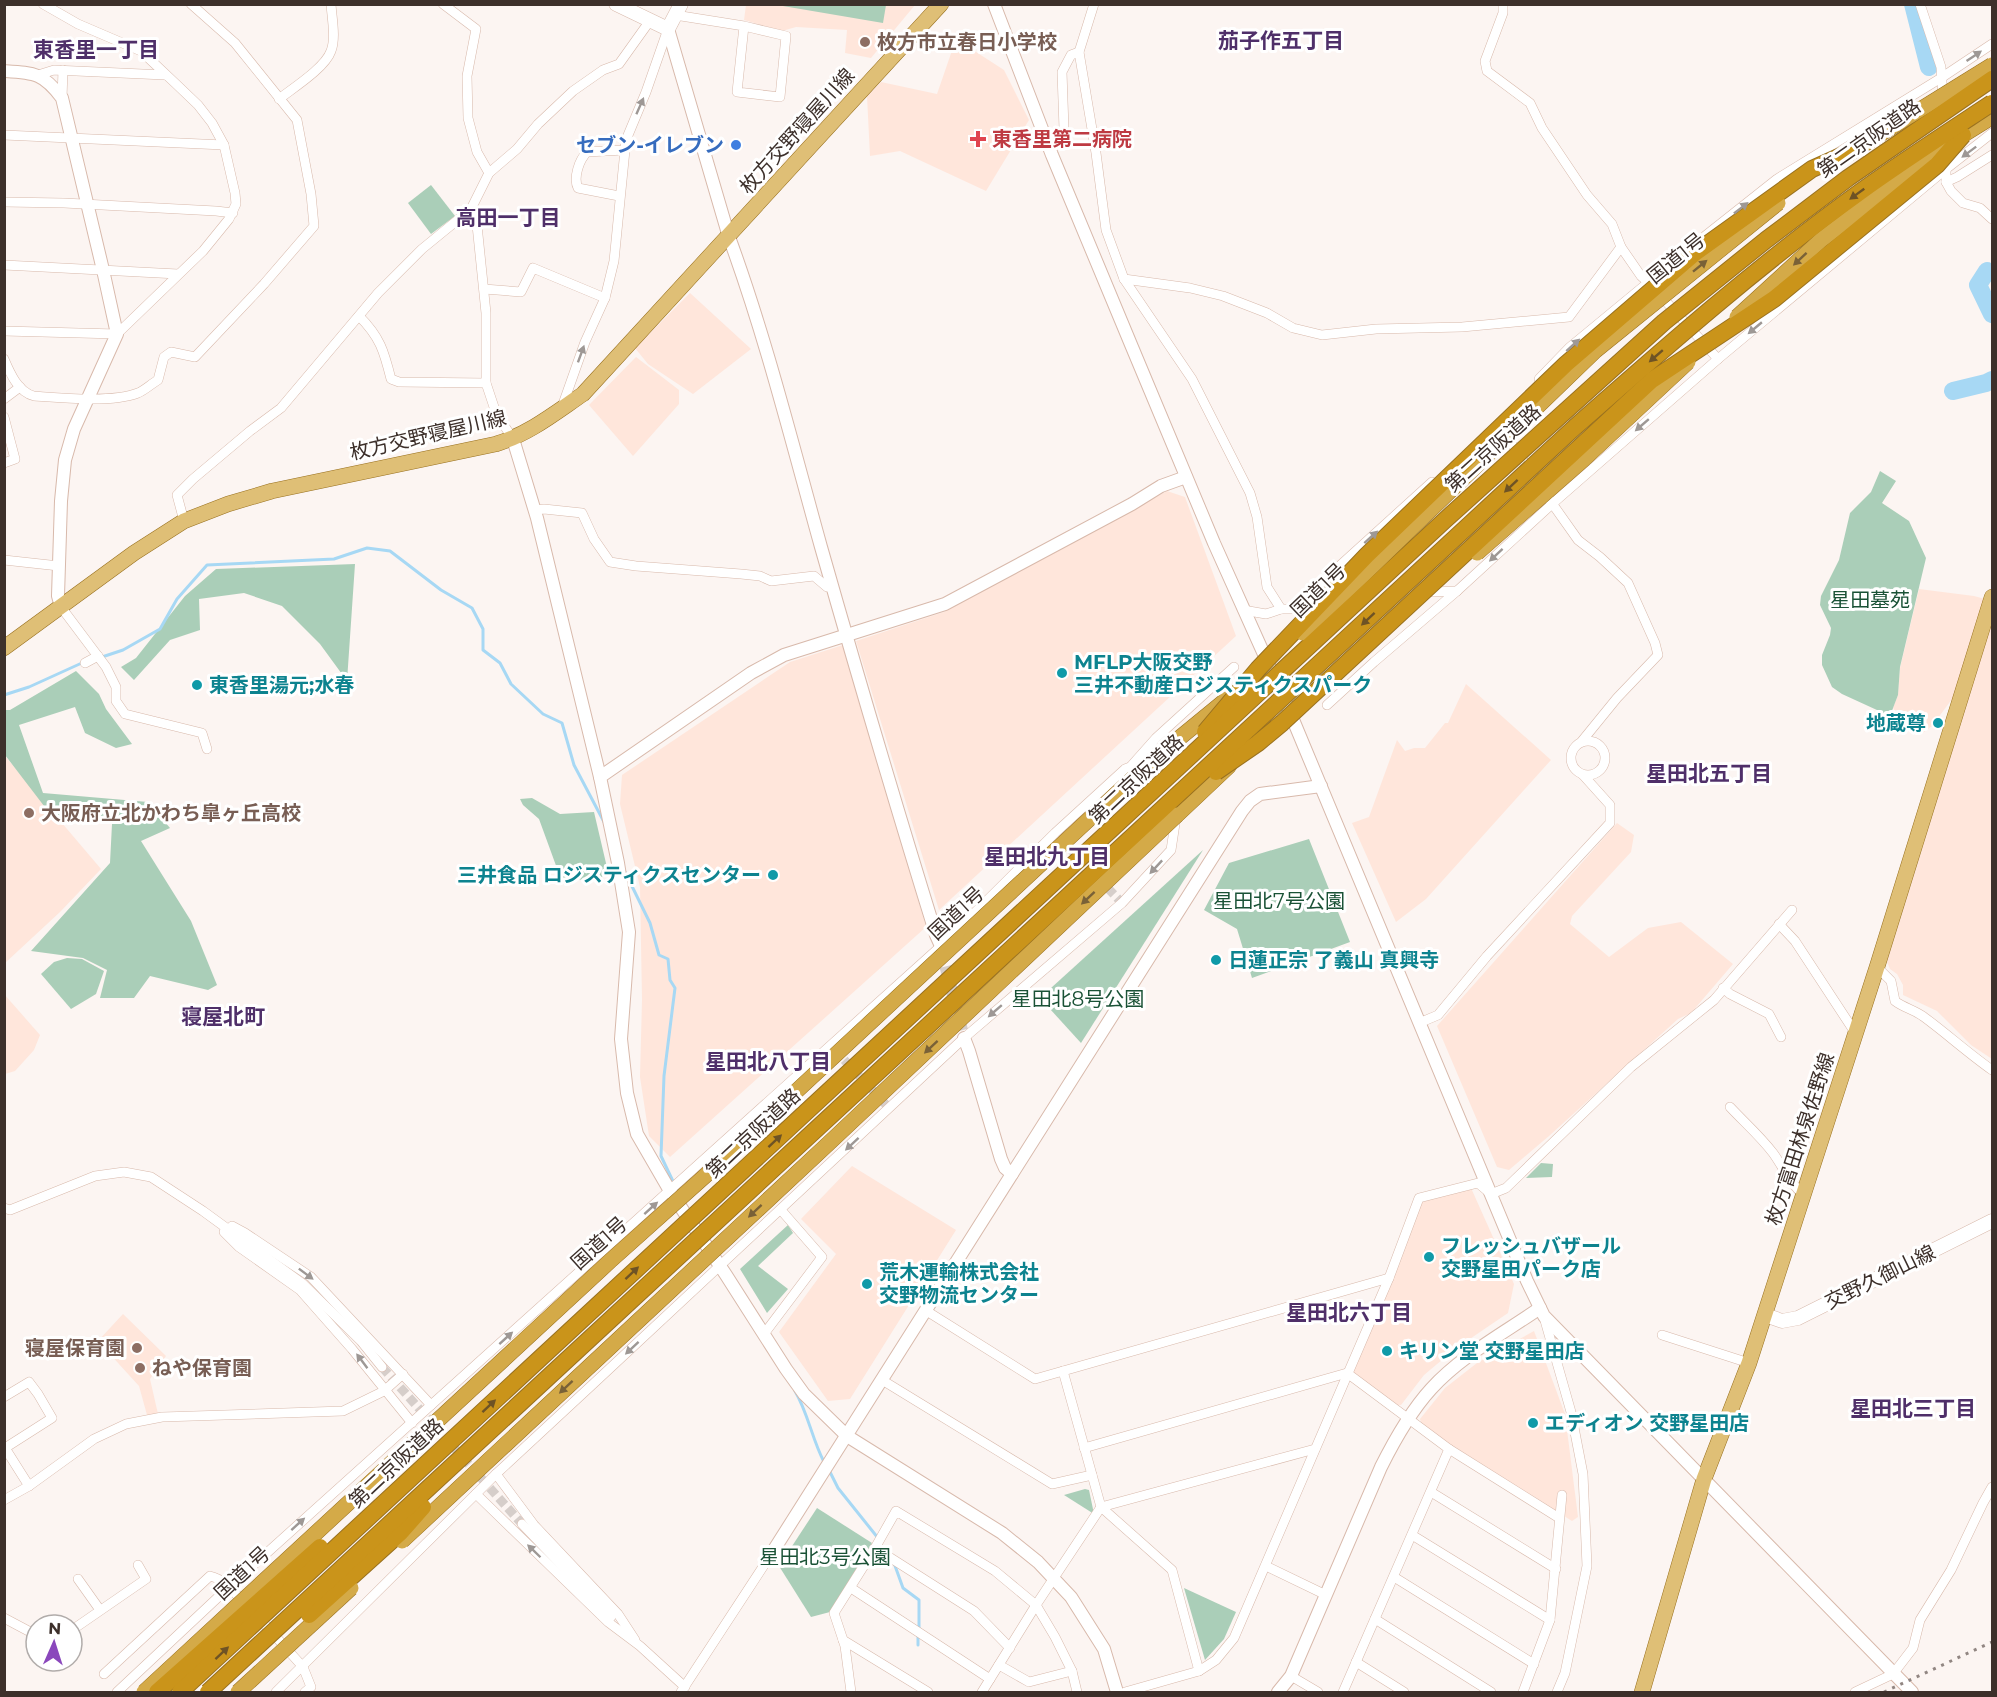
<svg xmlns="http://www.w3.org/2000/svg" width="1997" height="1697" font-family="Montserrat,'Noto Sans JP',sans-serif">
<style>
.built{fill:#ffe6db}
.green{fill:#aaceb8}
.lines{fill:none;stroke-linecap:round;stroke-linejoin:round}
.stream{stroke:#a7d8f4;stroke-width:3}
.river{stroke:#a7d8f4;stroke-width:18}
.minor-tunnel{stroke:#d6ceca;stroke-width:9;stroke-dasharray:9 4.5;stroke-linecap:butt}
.tertiary-tunnel{stroke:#d6ceca;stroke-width:12;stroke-dasharray:12 6;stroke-linecap:butt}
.minor-casing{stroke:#d8b9ab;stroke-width:10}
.tertiary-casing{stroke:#d8b9ab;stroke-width:14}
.secondary-casing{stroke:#d8b9ab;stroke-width:15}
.primary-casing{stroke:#997120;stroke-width:16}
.trunk-casing{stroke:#997120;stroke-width:16}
.minor{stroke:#fff;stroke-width:9}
.tertiary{stroke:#fff;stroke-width:12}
.secondary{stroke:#fff;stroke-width:14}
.primary{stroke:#dfbf76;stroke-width:15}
.trunk{stroke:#d4aa48;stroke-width:15}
.rail{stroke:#918682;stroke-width:3;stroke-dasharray:3 6;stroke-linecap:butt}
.trunk-bridge-casing{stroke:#997120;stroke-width:16;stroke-linecap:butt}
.motorway-bridge-casing{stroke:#997120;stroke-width:18;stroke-linecap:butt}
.trunk-bridge{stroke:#d4aa48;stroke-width:15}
.motorway-bridge{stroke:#ca941a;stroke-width:16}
.oneway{fill:#9e9895}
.oneway2{fill:#6e5325}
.oneway3{fill:#796137}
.education-dot{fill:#8d6e63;stroke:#fff;stroke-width:2}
.health-dot{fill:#e0444e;stroke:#fff;stroke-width:2}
.shop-dot{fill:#3f7fe0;stroke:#fff;stroke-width:2}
.culture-dot{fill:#0f9aa8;stroke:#fff;stroke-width:2}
.labels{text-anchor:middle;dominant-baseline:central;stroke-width:6;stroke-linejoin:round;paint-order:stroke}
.education-label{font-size:20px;font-weight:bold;fill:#785e54;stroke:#fff;text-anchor:start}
.street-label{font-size:20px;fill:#3d302b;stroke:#fff}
.health-label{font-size:20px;font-weight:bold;fill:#be3a42;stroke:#fff;text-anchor:start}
.shop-label{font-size:20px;font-weight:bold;fill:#366cbe;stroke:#fff;text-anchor:end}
.park-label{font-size:20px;fill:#1a5236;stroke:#fff}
.culture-label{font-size:20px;font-weight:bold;fill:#0d838f;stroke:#fff;text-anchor:start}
.neighbourhood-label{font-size:21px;font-weight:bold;fill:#4f2f69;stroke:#fff}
</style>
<rect width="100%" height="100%" fill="#fcf5f2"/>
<g class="built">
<polygon points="746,5 915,5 871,58 845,53 847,30 796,27 782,31 744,20"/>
<polygon points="956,39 1004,70 1029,120 986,191 900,151 870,156 867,96 881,82 937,94"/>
<polygon points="690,293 751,349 693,394 648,364 635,348"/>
<polygon points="636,357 679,390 679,404 633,456 589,405"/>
<polygon points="1167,491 1185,497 1236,636 939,910 856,641 944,612"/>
<polygon points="1919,589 1974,596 1985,599 1955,695 1932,726 1920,735 1905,725 1893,708 1898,695 1900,668"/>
<polygon points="1992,623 1992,1059 1971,1045 1937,1011 1903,995 1903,985 1897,974 1890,969 1887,962"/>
<polygon points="843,645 926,927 670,1157 649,1136 640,1077 642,1000 640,887 620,804 622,775 790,662"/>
<polygon points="1466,684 1551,760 1426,899 1396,922 1352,823 1369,817 1397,740 1405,751 1414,748 1425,748 1445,723 1448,723"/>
<polygon points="5,756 101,869 60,912 5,963"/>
<polygon points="1617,823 1634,835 1631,852 1572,916 1570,924 1609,957 1648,928 1681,922 1733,964 1691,1013 1678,1019 1549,1136 1509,1170 1497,1167 1437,1026"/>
<polygon points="4,994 40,1035 34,1050 15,1071 5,1074"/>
<polygon points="852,1166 956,1230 850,1399 828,1401 779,1332 836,1254 801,1219"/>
<polygon points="1471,1188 1514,1284 1508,1313 1455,1349 1424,1375 1401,1405 1394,1405 1356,1376 1352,1369 1421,1201"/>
<polygon points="123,1314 166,1356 150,1379 158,1414 147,1415 139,1386 98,1341"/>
<polygon points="1534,1331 1565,1414 1578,1517 1572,1521 1423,1428 1420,1419 1445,1388 1477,1363"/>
</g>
<g class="green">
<polygon points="777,5 886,5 883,23"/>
<polygon points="431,185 455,216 431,234 408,203"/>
<polygon points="1880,471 1896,481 1882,503 1909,521 1926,558 1900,667 1898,695 1890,716 1842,694 1832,687 1822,665 1822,655 1830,635 1831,628 1820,605 1821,596 1839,560 1850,513 1871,492"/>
<polygon points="355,564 347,681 320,644 282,606 244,593 199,599 200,630 170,640 134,680 121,667 136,658 185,596 216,569"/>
<polygon points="76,671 99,694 106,709 132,744 116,748 85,733 75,707 19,725 43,793 148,802 170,828 141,841 191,921 217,985 208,990 150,976 134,998 100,998 107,970 83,958 31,951 110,863 112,824 54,819 5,755 5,710 10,710"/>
<polygon points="532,798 560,814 594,812 609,876 562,882 539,819 523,805 520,799"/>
<polygon points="1309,839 1350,942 1252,978 1237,929 1204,910 1229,863"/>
<polygon points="1203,850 1081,1043 1040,998"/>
<polygon points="67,958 82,959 104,971 96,994 71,1009 41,974 54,962"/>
<polygon points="1541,1163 1553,1164 1552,1177 1526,1178"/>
<polygon points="788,1225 793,1233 758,1266 788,1289 767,1313 740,1269"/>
<polygon points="1085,1489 1089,1490 1094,1514 1064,1495"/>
<polygon points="817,1508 872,1543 830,1612 811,1617 779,1566"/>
<polygon points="1184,1588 1236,1612 1224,1639 1205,1660"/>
</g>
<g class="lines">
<g class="stream">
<polyline points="102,657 123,650 160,629 177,599 207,565 334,559 367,548 390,551 441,590 472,608 483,629 483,650 500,663 511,684 543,714 562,723 574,765 604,822"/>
<polyline points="4,695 29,687 84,662"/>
<polyline points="625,872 650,923 659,955 668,959 670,980 675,988 664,1076 661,1156 679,1194"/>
<path d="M795,1391C808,1413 812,1439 824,1462"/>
<polyline points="829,1470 838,1488 878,1538"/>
<polyline points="894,1563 903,1588 919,1600 919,1628"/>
<polyline points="918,1645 918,1635"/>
</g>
<g class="river">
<polyline points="1913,4 1929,67"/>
<polyline points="1987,271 1978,285 1992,314"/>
<polyline points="1953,391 1986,383 1992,380"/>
</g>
<g class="minor-tunnel">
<polyline points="1061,839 1122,903"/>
<polyline points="835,1050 890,1109"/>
<polyline points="382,1367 522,1524"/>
</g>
<polyline class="tertiary-tunnel" points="941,949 964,1038"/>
<defs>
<g id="minor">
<polyline points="443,4 476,29 467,76 468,118 477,152 489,173"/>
<polyline points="1094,4 1079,52 1096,153 1106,230 1124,279 1192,379 1250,493 1257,517 1267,587 1281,609 1292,609 1432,482"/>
<polyline points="1503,4 1503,13 1485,61 1487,71 1530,103 1542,128 1587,195 1612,224 1621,247 1641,276 1651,285"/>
<polyline points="1920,4 1941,67 1943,98"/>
<polyline points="675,15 744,26 786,36 780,97 737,92 744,26"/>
<polyline points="38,75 54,70 165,75"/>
<polyline points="62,98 63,70"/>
<path d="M279,99C293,88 325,68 331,51C336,38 332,19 331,4"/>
<polyline points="4,135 224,145"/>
<polyline points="1050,150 1064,129 1062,72 1071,55 1079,52"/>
<polyline points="1946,165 1946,182 1951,191 1963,203 1980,208 1992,219"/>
<polyline points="1946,182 1957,177 1992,155"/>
<path d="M619,196L578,188C573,178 579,160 587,152L624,150"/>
<polyline points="4,202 64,203 216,211 233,213"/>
<polyline points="471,209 477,225 486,313 486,383 496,413 513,439"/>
<polyline points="1705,236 1777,179 1941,78 1992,44"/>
<polyline points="4,265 178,274"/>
<polyline points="1124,279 1190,288 1223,296 1267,313 1293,328 1322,335 1376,329 1462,327 1569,317 1621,247"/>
<polyline points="484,289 521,292 533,268 605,298"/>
<polyline points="1660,295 1718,359"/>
<path d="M359,316C380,337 384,351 391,379L399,382L486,383"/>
<polyline points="4,331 117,334 203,251 229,219 236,204 235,193 224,145 212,123 198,105 175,83 141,51 78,24 43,4"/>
<path d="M4,359C10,373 18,392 34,396C62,398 112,403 138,393C145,390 151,384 158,380L164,357L171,352L195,357L264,284L314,226L311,194L297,120L235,43L191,4"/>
<polyline points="1539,379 1570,347 1673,262"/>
<polyline points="4,399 20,387"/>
<polyline points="562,407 585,342 605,298 614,261 626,140 646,92 668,29"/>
<polyline points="4,417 15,459 4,463"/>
<polyline points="1505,434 1541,487"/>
<polyline points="1549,499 1578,540 1600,557 1628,583 1655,643 1658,655 1617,698 1582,741"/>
<polyline points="535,510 544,509 582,513 594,539 610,562 636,566 741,574 760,576 771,581 814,576 827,587 832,585"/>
<polyline points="184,521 177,495 193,479 250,431 281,408 378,293 422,249 471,209 489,173 517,149 538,124 573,91 603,70 619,64 649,22"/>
<polyline points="4,560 59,566"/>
<polyline points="1433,592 1457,591"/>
<polyline points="61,607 106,667 116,687 116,701 125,714 202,733 207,749"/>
<polyline points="1243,610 1266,614 1281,609"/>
<polyline points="85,663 98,656"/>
<polyline points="1327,705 1374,662 1457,591 1552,504 1718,359 1946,169 1992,133"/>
<circle cx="1588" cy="758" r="17"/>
<polyline points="1132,765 1156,738 1234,667"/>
<polyline points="1779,924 1795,941 1856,1034"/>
<path d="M1877,967L1891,981L1895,1001C1904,1008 1915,1010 1924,1017C1947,1034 1968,1053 1992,1070"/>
<polyline points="1723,988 1730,994 1769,1014 1781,1037"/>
<polyline points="1419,1023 1438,1015 1487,956 1610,823 1610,805 1583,775"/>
<path d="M1730,1107C1744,1122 1760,1136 1773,1153C1784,1168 1789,1183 1804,1195"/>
<polyline points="4,1208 10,1210 95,1176 124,1172 151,1177 203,1211 303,1284 361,1341 382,1367"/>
<polyline points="232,1226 245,1233 311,1277 431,1405"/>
<polyline points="224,1232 239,1247 300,1290 352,1349 412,1423"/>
<polyline points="925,1310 1035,1379 1389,1278"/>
<polyline points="1544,1317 1571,1412 1583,1474 1587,1566 1565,1673 1557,1692"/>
<polyline points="764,1334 822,1257 781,1210"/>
<polyline points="1662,1335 1749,1363"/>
<polyline points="1063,1371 1101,1507 1172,1570 1199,1671"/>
<polyline points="882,1380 1052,1484 1092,1475"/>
<polyline points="4,1397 29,1382 38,1394 52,1418 5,1448 29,1486"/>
<polyline points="1084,1448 1347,1373 1449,1449 1559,1518"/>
<polyline points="496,1474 534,1525 618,1614 635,1640"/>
<polyline points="1431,1492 1556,1569"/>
<polyline points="476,1494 608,1622 640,1646 685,1687"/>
<polyline points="4,1500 29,1486 94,1439 126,1424 162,1417 343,1411 384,1391 403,1374"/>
<polyline points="522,1524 611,1617"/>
<polyline points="1412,1535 1550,1620"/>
<polyline points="875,1548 974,1611 1010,1648"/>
<polyline points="1266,1566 1326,1595"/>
<polyline points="1394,1577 1534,1664"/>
<polyline points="78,1579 100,1610"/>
<polyline points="851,1588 990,1679"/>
<polyline points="258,1617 303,1667 311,1687 305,1692"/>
<polyline points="4,1618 36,1635"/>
<polyline points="1375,1619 1491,1692"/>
<polyline points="72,1630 146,1579 138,1565"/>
<polyline points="843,1640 928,1692"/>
<polyline points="1356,1662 1404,1692"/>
<polyline points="999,1665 1029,1682 1072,1671"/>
<path d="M104,1674L210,1576C226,1580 233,1591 244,1603"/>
<polyline points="1291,1676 1318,1692"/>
<polyline points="117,1692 229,1587 941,946 1055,833 1125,769 1148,760"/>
<polyline points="276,1692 496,1474 592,1385 964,1038 1122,903 1171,850 1176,817"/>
<polyline points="681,1692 770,1556"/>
<polyline points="851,1692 845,1646 834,1613 875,1548 896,1511 995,1571 1036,1605 1055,1637 1072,1671 1077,1692"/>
<polyline points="982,1692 1036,1605 1101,1507 1315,1449"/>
<polyline points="1125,1692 1199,1671 1216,1660 1234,1638 1389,1278 1419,1198 1478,1183 1491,1194 1506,1188 1631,1067 1714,1000 1792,910"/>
<polyline points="1343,1692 1449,1449"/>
<polyline points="1523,1692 1550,1620 1562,1495"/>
<polyline points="1855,1692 1893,1674 1913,1648 1920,1620 1951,1570 1983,1503 1992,1487"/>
</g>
<g id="tertiary">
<polyline points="994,4 1052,155 1132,347 1214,543 1289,710 1527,1281 1544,1316 1912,1692"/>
<path d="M668,29L729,237C766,338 792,443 821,547C858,677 896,806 936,935L941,946"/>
<path d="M4,71C35,73 43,73 62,98L103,270L117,334L74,429L65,460L61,501L58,596L61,607"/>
<polyline points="513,439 537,518 600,777"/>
<polyline points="964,1038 969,1051 1001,1159 1005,1168 1012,1174"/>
<polyline points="770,1556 1242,811 1250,801 1260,794 1321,786"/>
<polyline points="1117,1692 1104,1649 1071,1597 1038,1562 1002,1533 847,1436 804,1394 786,1369 726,1275 670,1191 637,1134 627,1093 621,1039 629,932 618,863 600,777 751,673 784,655 945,604 1132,504 1161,486 1186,477"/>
<path d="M1278,1692L1291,1676L1381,1467C1395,1439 1410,1412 1431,1389C1461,1356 1504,1333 1540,1308"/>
</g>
<g id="secondary">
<polyline points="616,4 668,29 681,4"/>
<polyline points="1765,1315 1782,1321 1798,1318 1992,1221"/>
</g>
<g id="primary">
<path d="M4,648L134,553L184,521L228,504L272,491L496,444C529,434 555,413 583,394L941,4"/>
<polyline points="1642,1692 1704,1479 1749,1363 1877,967 1992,597"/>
</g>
<g id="trunk">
<polyline points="1963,135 1992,117"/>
<polyline points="1155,758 1227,699"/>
<polyline points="1177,815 1229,766"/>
</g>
</defs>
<use href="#minor" class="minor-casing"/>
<use href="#tertiary" class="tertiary-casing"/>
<use href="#secondary" class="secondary-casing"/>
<use href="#primary" class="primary-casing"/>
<use href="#trunk" class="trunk-casing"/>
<use href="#minor" class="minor"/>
<use href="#tertiary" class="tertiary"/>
<use href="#secondary" class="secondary"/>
<use href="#primary" class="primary"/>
<use href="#trunk" class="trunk"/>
<polyline class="rail" points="1884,1692 1992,1642"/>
<defs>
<g id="trunk-bridge">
<polyline points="1842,158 1992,65"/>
<polyline points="1737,317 1821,240 1899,180 1951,144"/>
<polyline points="1477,553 1584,459 1688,362"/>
<polyline points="1303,633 1595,351 1778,203"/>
<polyline points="402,1541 829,1143 1177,815"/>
<polyline points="144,1692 610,1261 705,1176 1155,758"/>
<polyline points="238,1692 351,1588"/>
</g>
<g id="motorway-bridge">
<polyline points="1205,732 1258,669 1367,555 1566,364 1695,253 1812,169 1850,152"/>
<polyline points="1216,772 1258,743 1282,723 1652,380 1774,299 1937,165 1963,135"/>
<polyline points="309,1615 401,1532 423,1507"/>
<polyline points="157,1692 320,1547"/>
<polyline points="180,1692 1445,520 1664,322 1766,240 1848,178 1992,79"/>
<path d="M208,1692L1575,427C1667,346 1760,264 1860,192C1903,161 1948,132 1992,103"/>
</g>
</defs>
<use href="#trunk-bridge" class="trunk-bridge-casing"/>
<use href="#motorway-bridge" class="motorway-bridge-casing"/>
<use href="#trunk-bridge" class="trunk-bridge"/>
<use href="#motorway-bridge" class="motorway-bridge"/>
</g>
<defs><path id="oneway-solid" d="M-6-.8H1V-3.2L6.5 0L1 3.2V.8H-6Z" transform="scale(1.5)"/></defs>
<g class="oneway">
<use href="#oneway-solid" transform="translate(1974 56) rotate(-34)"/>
<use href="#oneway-solid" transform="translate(640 106) rotate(-66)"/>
<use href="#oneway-solid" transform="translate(1969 152) rotate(143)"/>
<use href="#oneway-solid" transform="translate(1741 208) rotate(-38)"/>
<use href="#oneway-solid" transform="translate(1755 328) rotate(140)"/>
<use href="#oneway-solid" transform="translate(1573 345) rotate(-42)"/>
<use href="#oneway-solid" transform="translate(581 354) rotate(-70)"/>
<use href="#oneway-solid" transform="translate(1642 425) rotate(139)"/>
<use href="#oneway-solid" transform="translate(1371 537) rotate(-42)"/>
<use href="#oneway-solid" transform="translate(1496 555) rotate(137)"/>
<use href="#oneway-solid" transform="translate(1156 867) rotate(133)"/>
<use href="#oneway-solid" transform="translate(995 1011) rotate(139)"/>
<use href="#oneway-solid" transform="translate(852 1144) rotate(137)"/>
<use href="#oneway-solid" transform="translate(651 1208) rotate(-42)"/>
<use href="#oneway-solid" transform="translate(306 1274) rotate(37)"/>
<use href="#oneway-solid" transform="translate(506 1338) rotate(-42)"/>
<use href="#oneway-solid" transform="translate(632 1348) rotate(137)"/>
<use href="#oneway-solid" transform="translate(362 1361) rotate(-127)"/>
<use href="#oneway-solid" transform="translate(298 1524) rotate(-42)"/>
<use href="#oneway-solid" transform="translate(534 1551) rotate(-136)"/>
</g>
<g class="oneway2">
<use href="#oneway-solid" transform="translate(1857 194) rotate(144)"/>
<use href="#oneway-solid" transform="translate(1656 356) rotate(139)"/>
<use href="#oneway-solid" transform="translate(1511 486) rotate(137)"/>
<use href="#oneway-solid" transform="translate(1368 619) rotate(137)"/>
<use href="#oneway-solid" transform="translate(775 1141) rotate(-43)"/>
<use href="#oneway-solid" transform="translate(632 1273) rotate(-43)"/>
<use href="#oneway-solid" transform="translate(489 1406) rotate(-43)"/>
<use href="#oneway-solid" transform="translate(222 1653) rotate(-43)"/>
</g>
<g class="oneway3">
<use href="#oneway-solid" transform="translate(1800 259) rotate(137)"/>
<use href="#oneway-solid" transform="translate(1700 266) rotate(-39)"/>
<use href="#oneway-solid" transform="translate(1088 898) rotate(137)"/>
<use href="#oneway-solid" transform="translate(931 1047) rotate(137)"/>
<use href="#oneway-solid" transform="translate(755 1211) rotate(137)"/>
<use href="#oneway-solid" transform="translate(566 1387) rotate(137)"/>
</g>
<g class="education-dot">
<circle cx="865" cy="42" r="6"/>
<circle cx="29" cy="813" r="6"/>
<circle cx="137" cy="1348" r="6"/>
<circle cx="140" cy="1368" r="6"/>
</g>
<path class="health-dot" d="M975 130h6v6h6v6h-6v6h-6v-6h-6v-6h6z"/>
<circle class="shop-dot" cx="736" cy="145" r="6"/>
<g class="culture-dot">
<circle cx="1062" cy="673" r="6"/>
<circle cx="197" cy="685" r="6"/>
<circle cx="1938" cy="723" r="6"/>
<circle cx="773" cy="875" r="6"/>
<circle cx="1216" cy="960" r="6"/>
<circle cx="1429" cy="1257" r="6"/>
<circle cx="867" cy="1284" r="6"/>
<circle cx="1387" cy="1351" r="6"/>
<circle cx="1533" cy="1423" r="6"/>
</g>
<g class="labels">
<g class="education-label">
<text x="877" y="42">枚方市立春日小学校</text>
<text x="41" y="813">大阪府立北かわち皐ヶ丘高校</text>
<text x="125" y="1348" text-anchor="end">寝屋保育園</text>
<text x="152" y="1368">ねや保育園</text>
</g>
<g class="street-label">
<text transform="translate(797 131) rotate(-48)">枚方交野寝屋川線</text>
<text transform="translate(1869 138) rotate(-35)">第二京阪道路</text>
<text transform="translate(1676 258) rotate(-39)">国道1号</text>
<text transform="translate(428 435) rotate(-13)">枚方交野寝屋川線</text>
<text transform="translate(1493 448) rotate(-42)">第二京阪道路</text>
<text transform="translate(1318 590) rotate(-44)">国道1号</text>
<text transform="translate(1136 779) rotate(-43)">第二京阪道路</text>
<text transform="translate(956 913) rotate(-43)">国道1号</text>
<text transform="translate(753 1133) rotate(-43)">第二京阪道路</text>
<text transform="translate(1800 1139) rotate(-72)">枚方富田林泉佐野線</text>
<text transform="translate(599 1243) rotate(-42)">国道1号</text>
<text transform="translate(1880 1277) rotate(-26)">交野久御山線</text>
<text transform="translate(396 1463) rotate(-43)">第二京阪道路</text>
<text transform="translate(242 1573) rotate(-43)">国道1号</text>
</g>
<g class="health-label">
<text x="992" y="139">東香里第二病院</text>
</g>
<g class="shop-label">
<text x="724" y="145">セブン-イレブン</text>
</g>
<g class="park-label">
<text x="1870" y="600">星田墓苑</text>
<text x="1279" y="901">星田北7号公園</text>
<text x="1078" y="999">星田北8号公園</text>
<text x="825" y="1557">星田北3号公園</text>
</g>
<g class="culture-label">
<text x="1074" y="662">MFLP大阪交野<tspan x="1074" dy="23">三井不動産ロジスティクスパーク</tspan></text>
<text x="209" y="685">東香里湯元;水春</text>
<text x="1926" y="723" text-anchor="end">地蔵尊</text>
<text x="761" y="875" text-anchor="end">三井食品 ロジスティクスセンター</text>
<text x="1228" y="960">日蓮正宗 了義山 真興寺</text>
<text x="1441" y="1246">フレッシュバザール<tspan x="1441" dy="23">交野星田パーク店</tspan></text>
<text x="879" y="1272">荒木運輸株式会社<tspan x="879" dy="23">交野物流センター</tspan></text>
<text x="1399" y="1351">キリン堂 交野星田店</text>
<text x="1545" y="1423">エディオン 交野星田店</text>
</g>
<g class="neighbourhood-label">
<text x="1281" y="40">茄子作五丁目</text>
<text x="96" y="49">東香里一丁目</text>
<text x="508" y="217">高田一丁目</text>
<text x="1709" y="773">星田北五丁目</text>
<text x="1047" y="856">星田北九丁目</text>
<text x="223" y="1016">寝屋北町</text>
<text x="768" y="1061">星田北八丁目</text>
<text x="1349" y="1312">星田北六丁目</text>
<text x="1913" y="1408">星田北三丁目</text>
</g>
</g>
<rect width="1997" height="1697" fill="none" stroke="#3d302b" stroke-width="12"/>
<g transform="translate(54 1643) rotate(3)"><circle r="28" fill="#ffffff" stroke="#b1acaa" stroke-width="1.5"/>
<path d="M0-4.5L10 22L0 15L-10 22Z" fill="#8a47bc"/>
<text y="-9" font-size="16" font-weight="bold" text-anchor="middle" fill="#3d302b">N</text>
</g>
</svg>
